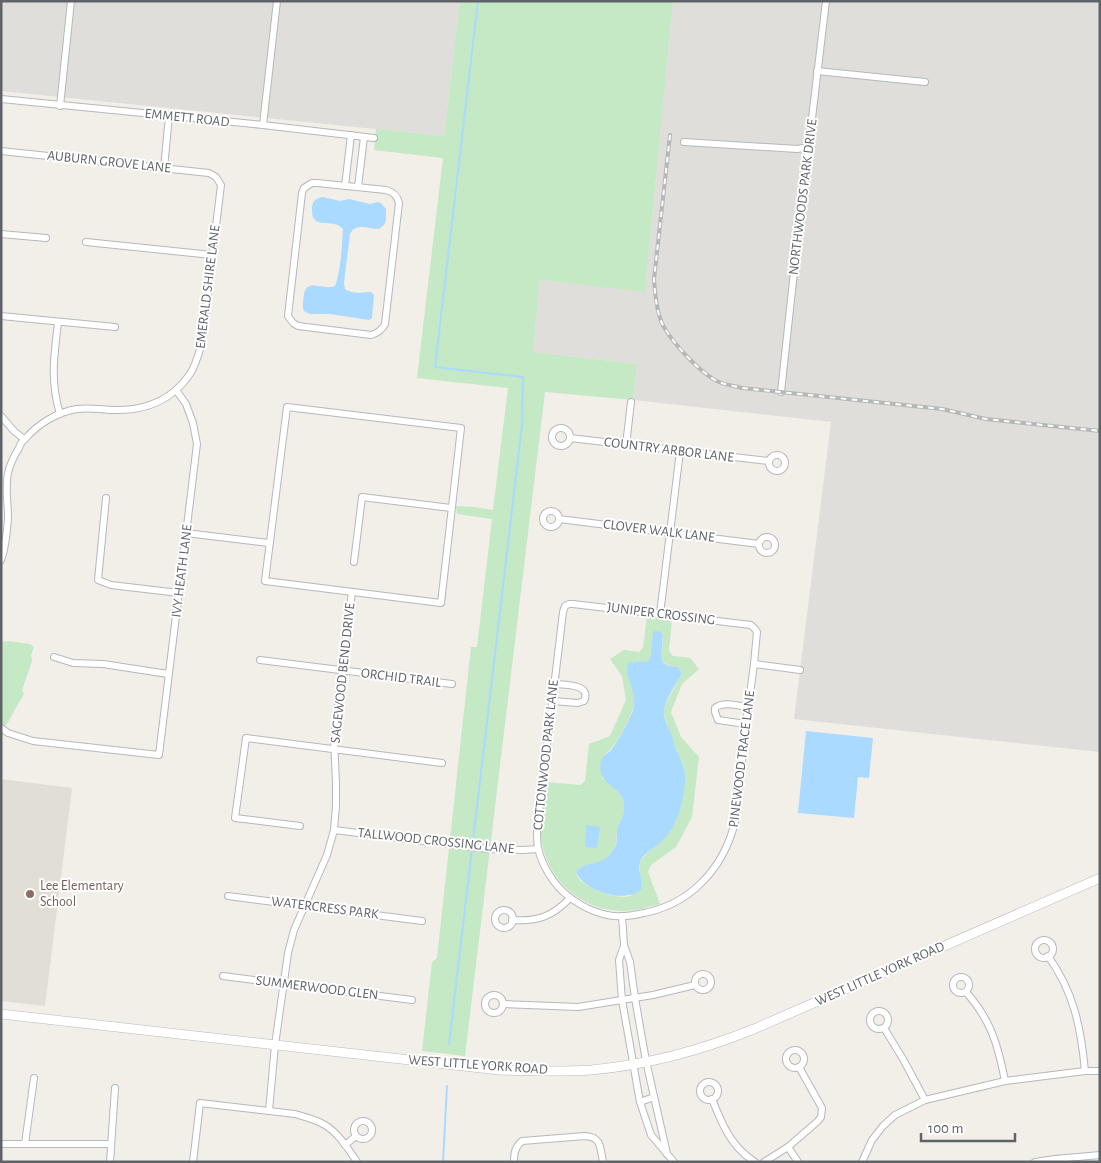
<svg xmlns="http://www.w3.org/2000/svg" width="1101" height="1163" font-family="'Alegreya Sans',sans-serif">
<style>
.industrial{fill:#e0deda}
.education{fill:#e1ded6}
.green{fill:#c5e8c5;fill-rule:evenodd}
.water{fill:#aadaff}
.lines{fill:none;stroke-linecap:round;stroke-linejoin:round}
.stream{stroke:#aadaff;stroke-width:2}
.minor-casing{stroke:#b5b8bc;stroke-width:8}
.secondary-casing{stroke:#b6babf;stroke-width:10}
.minor{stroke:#fff;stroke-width:6}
.secondary{stroke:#fff;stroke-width:9}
.rail-casing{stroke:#b6b7b8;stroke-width:4}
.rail{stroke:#fff;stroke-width:2;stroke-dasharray:5.5;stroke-linecap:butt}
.education-dot{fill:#8d6e63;stroke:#fff;stroke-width:2}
.labels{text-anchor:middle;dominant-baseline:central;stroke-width:4;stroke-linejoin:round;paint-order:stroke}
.street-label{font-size:14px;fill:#5f6368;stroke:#fff}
.education-label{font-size:14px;fill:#785e54;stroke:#fff;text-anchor:start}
</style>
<rect width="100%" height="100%" fill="#f1efe8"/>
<g class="industrial">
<polygon points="1,1 460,1 444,136 1,91"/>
<polygon points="673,1 1100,1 1100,752 794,719 831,422 633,400 637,364 533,352 540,280 645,291"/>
</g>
<polygon class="education" points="1,779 72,788 45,1006 1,1001"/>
<g class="green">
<polygon points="460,1 673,1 645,292 540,280 533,352 637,364 633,400 545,392 465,1056 422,1051 432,962 437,958 471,647 477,647 492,519 457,514 456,506 474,507 493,510 508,388 417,378 443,158 374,150 376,129 444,136"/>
<path d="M647,616L672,619L669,651L673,656L690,658L699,669L682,684L671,712L681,737L699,757L692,817L676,847L651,865L648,872L660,904C648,907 636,911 623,911C580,911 544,877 541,835C540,817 544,799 546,782L580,785L585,781L589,744L610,736L626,700L622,676L610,659L624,650L639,652L643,648ZM663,637C664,657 653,663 678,667L681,671V676L666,703L664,709V715L675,747L684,766L685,780L683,794L679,811L675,823L663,840L647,853L640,862V874L642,886C639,889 634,894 630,896C617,900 588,889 579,879C578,877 576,873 576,872C583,862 598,865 607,858C617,850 616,841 617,830C618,825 622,821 623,816C628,797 615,789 602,778L604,755C615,749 634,713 635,700C635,690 630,678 627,669L633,662H645L649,660L651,655Z"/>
<polygon points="7,641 30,644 34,647 31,655 32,661 22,690 24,694 5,727 1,724 1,642"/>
</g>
<g class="water">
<path d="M323,197L340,201L349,199L370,204L378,202L381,203L386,209V220L384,225L379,229C368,229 356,222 350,234L344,283L345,289C353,295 362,292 371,292L374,295L372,318L369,320L330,314H310L304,311C302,305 303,301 304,295C306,277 324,291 335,286C341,271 342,244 343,229C333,217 312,231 312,211C312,207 312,206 313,203C316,198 319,198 323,197Z"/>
<path d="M655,631L661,632C666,642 657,660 665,664C669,666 674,666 678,667L681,671V676C675,686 666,698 664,710C663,720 669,727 672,736C673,739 674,743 675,747C681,760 686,767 685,783C683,802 678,825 664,839C657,847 646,851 641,860C636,870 644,880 641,890C623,904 584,891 576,872C586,859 603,868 614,849C619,840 615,835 618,827C620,821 624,816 624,809C626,788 603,787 601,772C600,768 600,761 603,757C605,754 609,753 611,750C619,740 627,724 632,713C640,693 624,680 628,664C635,660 642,664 649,660L651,655L653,632Z"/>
<polygon points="806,731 873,738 869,778 858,777 854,818 798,813"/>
<polygon points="586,825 600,827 597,848 585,847"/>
</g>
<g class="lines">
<g class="stream">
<polyline points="449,1044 522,425 523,377 435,367 478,1"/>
<polyline points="443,1162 447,1086"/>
</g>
<defs>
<g id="minor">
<polyline points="817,71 925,82"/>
<polyline points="1,99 263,125 374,138"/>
<polyline points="60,106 71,1"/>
<polyline points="263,125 277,1"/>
<polyline points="684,142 797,149 809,147"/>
<path d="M1,151L209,173L216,177L221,185L202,342C199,353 196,365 190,374C173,399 147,410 118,410C104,410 91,407 77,409C57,412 38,424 25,439C22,441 20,445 19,448C14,456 10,464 8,473C5,488 8,503 8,518C7,532 6,547 1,560"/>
<polyline points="164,168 169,116"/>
<path d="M312,183H317L386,190C393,192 397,195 399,203L385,324C382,330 378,333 371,335L298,326L293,323L288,316L302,193L304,188Z"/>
<polyline points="345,186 351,135"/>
<polyline points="358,187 364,137"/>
<polyline points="1,234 46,238"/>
<polyline points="86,242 212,255"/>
<polyline points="1,316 115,327"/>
<path d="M58,323C54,356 50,381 60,414"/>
<polyline points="781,392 798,235 826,1"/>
<polygon points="287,407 461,428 441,603 265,581"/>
<polyline points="1,416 14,431 24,439"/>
<circle cx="561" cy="437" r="9"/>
<polyline points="570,438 769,461"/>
<polyline points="626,445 631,402"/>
<circle cx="777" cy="463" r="8"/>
<polyline points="106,498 98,580 111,585 179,593"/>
<circle cx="551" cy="519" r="8"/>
<polyline points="559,519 759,544"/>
<polyline points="186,533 269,543"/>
<circle cx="767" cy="545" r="8"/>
<polyline points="354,562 362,497 451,508"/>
<path d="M569,604H573L751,625L755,629L757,632L754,664L746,724L735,822C723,870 689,906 639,914C634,915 629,916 624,916C605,918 583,908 568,896C554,885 542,866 538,848C537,842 537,835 537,829L563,612L565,606Z"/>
<polyline points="660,614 680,451"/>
<polyline points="54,657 73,663 103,664 168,674"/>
<polyline points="260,660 452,684"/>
<polyline points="754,664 800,670"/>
<path d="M552,701L578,703L584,701C592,684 565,685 554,684"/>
<path d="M746,724L718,720L715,712V708C724,701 738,706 748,707"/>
<polyline points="1,728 8,733 33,741 159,755 197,444 193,423 186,404 176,390"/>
<polyline points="300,826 235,818 246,738 442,763"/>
<polyline points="334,830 489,849 523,850 538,849"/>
<polyline points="228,896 422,921"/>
<circle cx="504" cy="919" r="9"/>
<polyline points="622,916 624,945 630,962 635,998 646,1061 667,1154"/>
<path d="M512,920C538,922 553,916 570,898"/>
<circle cx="1044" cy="949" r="9"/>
<polyline points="624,946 619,960 622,1000 640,1102 651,1135 674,1162"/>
<path d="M1048,956C1074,992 1081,1028 1085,1071"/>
<circle cx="703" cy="982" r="8"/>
<polyline points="223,976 412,1000"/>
<circle cx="961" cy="985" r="8"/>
<path d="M966,992C991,1020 998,1045 1005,1081"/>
<circle cx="494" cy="1004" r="9"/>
<polyline points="503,1004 578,1007 653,995 695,985"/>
<circle cx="879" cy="1020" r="9"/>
<polyline points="884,1028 903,1059 925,1100"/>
<circle cx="795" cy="1059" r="9"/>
<circle cx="709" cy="1091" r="9"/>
<path d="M712,1099C722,1124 731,1147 755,1162"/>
<polyline points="640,1102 654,1097"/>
<polyline points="269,1111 275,1045 288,953 294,930 327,855 334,830 336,806 336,783 334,738 352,592"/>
<circle cx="363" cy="1130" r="9"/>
<polyline points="1,1144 111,1144"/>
<polyline points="25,1144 34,1078"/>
<polyline points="345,1145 356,1136"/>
<polyline points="788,1147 798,1162"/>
<polyline points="110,1162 115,1088"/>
<path d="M193,1162L200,1103L295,1114C305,1117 317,1120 325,1125C338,1133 347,1147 355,1159L357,1162"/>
<path d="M514,1162C514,1153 515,1147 522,1141L585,1136C602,1137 600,1148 603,1162"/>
<polyline points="764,1162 788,1147 818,1121 821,1117 822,1108 799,1067"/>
<polyline points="862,1162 872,1140 883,1126 895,1115 925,1100 1005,1081 1085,1071 1100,1071"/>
<polyline points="1035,1162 1055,1159 1100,1155"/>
</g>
<path id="secondary" d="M1,1014L499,1070C529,1071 560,1072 591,1070C647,1065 702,1050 754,1029L1100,878"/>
</defs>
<use href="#minor" class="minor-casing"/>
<use href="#secondary" class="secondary-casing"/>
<use href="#minor" class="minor"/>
<use href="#secondary" class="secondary"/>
<defs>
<path id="rail" d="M670,135L654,279C655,293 656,308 661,321C669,340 701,374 719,382C726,385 735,386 742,388L942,409L986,419L1100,431"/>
</defs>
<use href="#rail" class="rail-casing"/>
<use href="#rail" class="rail"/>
</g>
<circle class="education-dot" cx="30" cy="894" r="5"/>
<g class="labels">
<g class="street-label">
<text transform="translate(187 118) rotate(6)">EMMETT ROAD</text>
<text transform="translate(109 162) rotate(6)">AUBURN GROVE LANE</text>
<text transform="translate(803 197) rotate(-83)">NORTHWOODS PARK DRIVE</text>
<text transform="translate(208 287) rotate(-83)">EMERALD SHIRE LANE</text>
<text transform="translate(669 450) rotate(7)">COUNTRY ARBOR LANE</text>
<text transform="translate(659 531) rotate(7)">CLOVER WALK LANE</text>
<text transform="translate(182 571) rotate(-83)">IVY HEATH LANE</text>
<text transform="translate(661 614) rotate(7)">JUNIPER CROSSING</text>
<text transform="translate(343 673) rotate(-84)">SAGEWOOD BEND DRIVE</text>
<text transform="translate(401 678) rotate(7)">ORCHID TRAIL</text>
<text transform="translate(546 755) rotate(-84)">COTTONWOOD PARK LANE</text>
<text transform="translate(742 759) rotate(-83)">PINEWOOD TRACE LANE</text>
<text transform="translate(436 841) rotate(6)">TALLWOOD CROSSING LANE</text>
<text transform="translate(325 908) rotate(7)">WATERCRESS PARK</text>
<text transform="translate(880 974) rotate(-24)">WEST LITTLE YORK ROAD</text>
<text transform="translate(317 988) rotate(7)">SUMMERWOOD GLEN</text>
<text transform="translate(478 1065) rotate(4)">WEST LITTLE YORK ROAD</text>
</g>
<g class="education-label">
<text x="40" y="886">Lee Elementary<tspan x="40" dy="16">School</tspan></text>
</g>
</g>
<rect width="1101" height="1163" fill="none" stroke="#5f6368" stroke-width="5"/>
<path d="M921 1133v8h94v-8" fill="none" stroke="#5f6368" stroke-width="2.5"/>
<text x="928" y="1133" font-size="15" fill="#5f6368" stroke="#ffffff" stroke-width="4" paint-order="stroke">100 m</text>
</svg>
